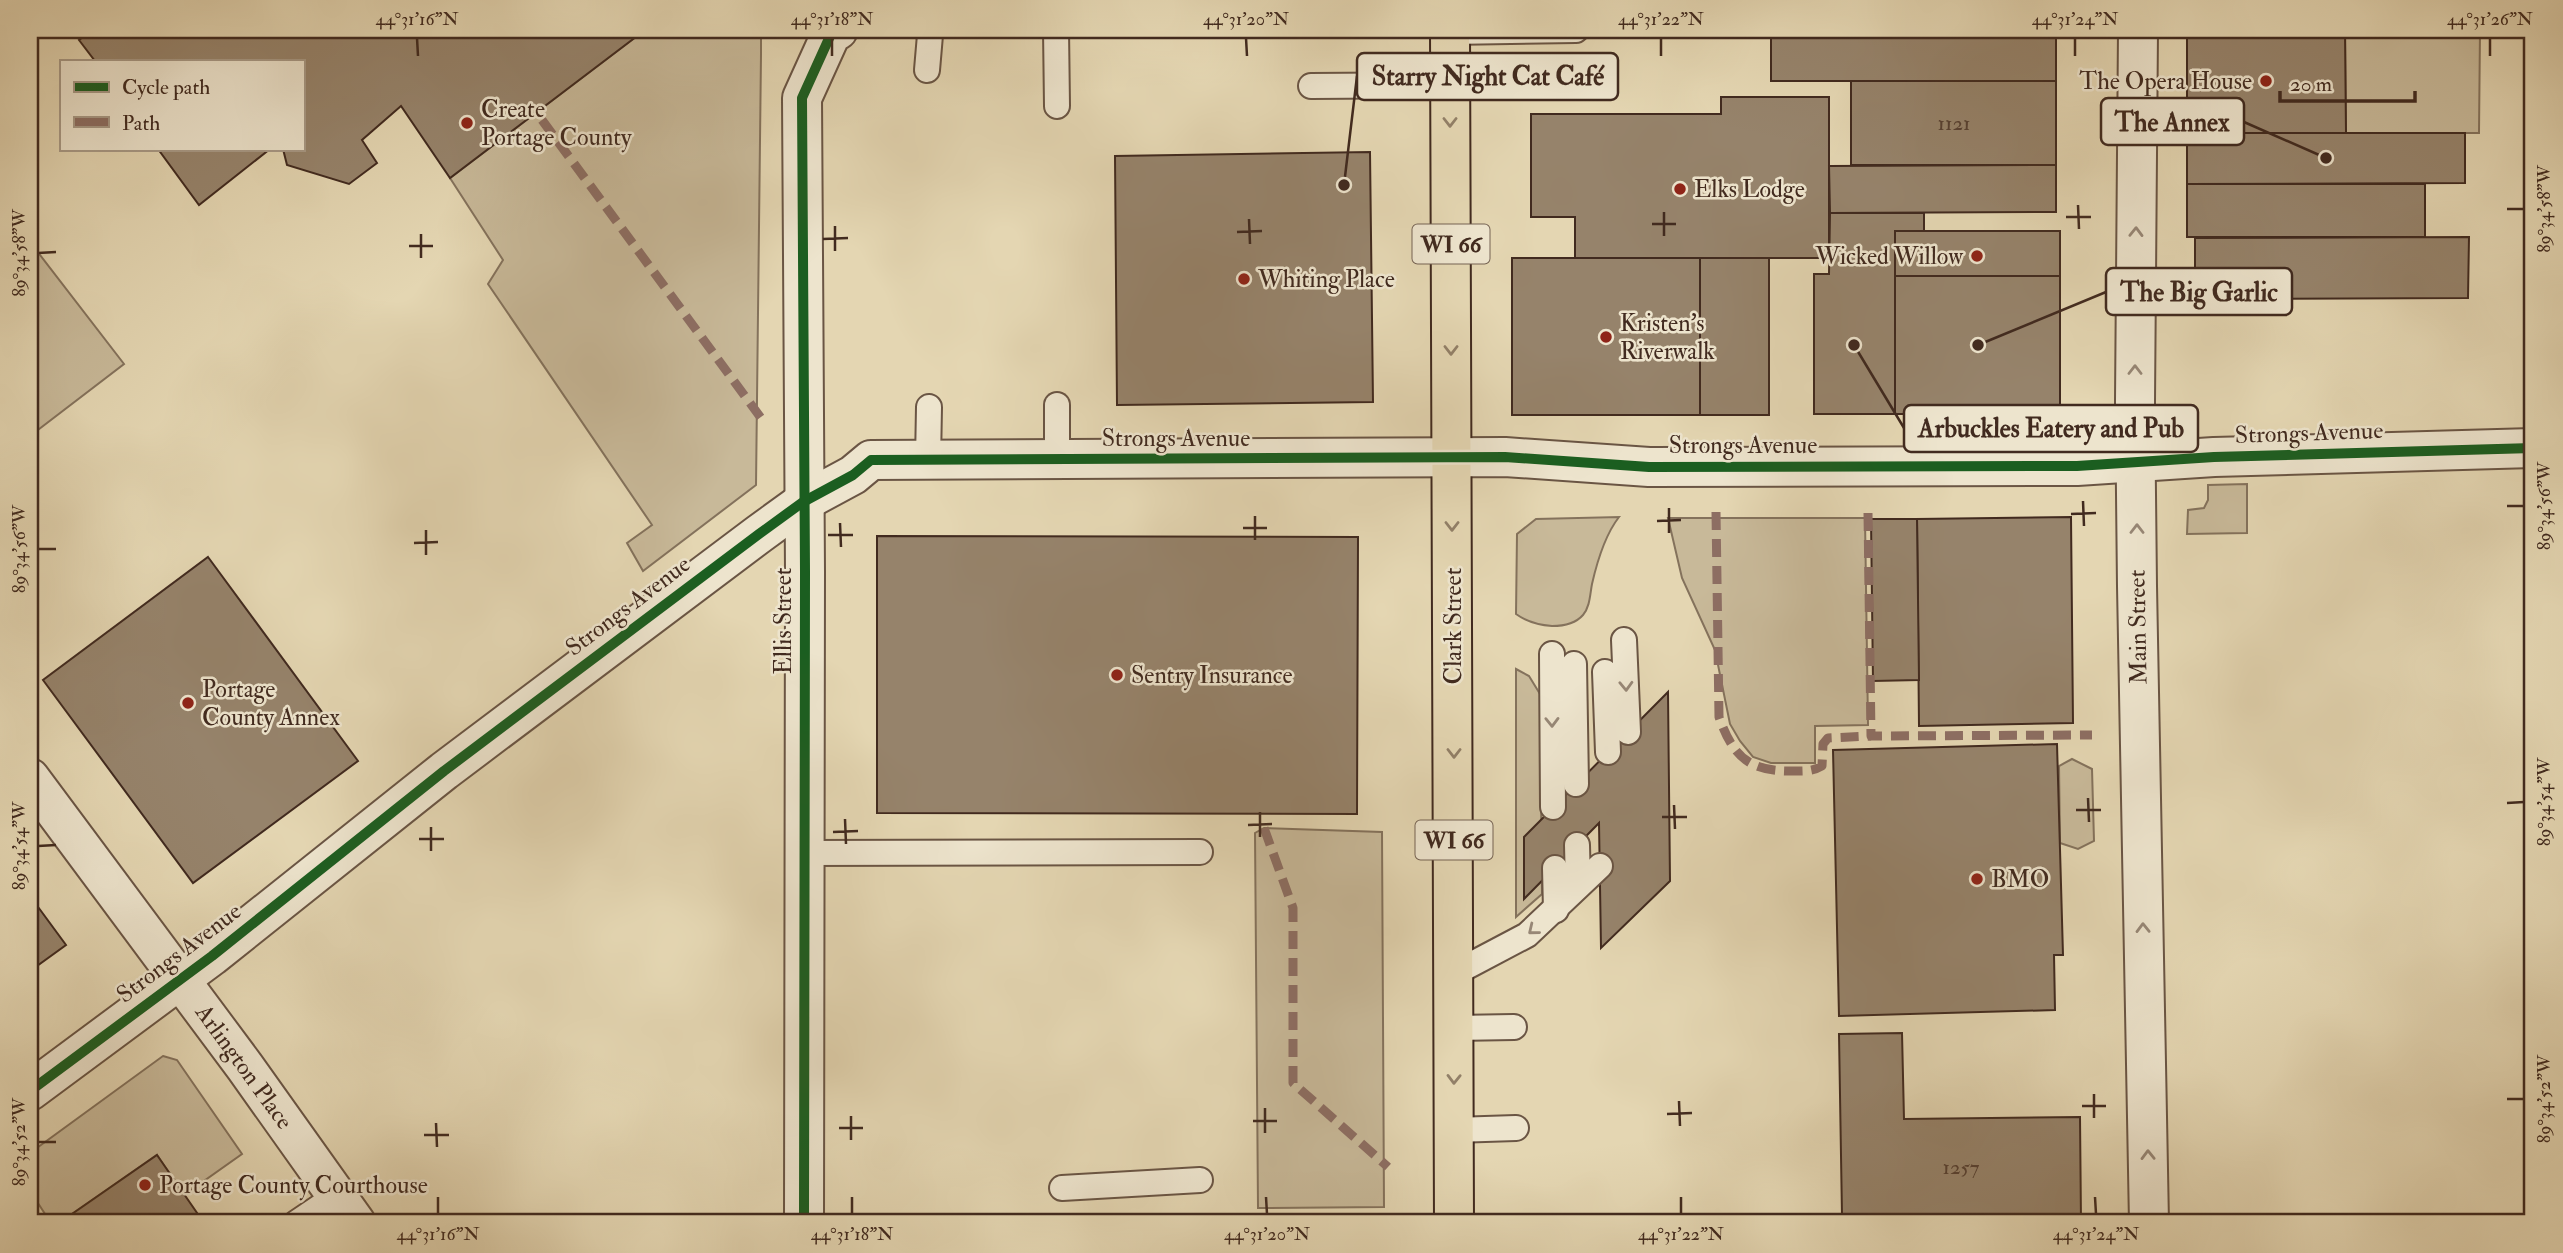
<svg xmlns="http://www.w3.org/2000/svg" width="2563" height="1253" font-family="'IM FELL Double Pica',serif">
<style>
.green{fill:#c8b999;stroke:#84725c;stroke-width:2}
.building{fill:#96836b;stroke:#412a1f;stroke-width:2}
.lines{fill:none;stroke-linecap:round;stroke-linejoin:round}
.service-casing{stroke:#6a5544;stroke-width:28}
.minor-casing{stroke:#6a5544;stroke-width:42}
.primary-casing{stroke:#412a1f;stroke-width:42}
.service{stroke:#ede4cd;stroke-width:24}
.minor{stroke:#ede4cd;stroke-width:38}
.primary{stroke:#e4d6b2;stroke-width:38}
.quiet{stroke:#8d6e63;stroke-width:9;stroke-dasharray:18 9;stroke-linecap:butt}
.cycleway-casing{stroke:#ede4cd;stroke-width:15}
.cycleway{stroke:#1b5e20;stroke-width:10}
.oneway{stroke:#928068}
.oneway2{stroke:#978776}
.ticks{fill:none;stroke:#412a1f;stroke-width:2.5}
.poi-dot{fill:#8f2418;stroke:#ede4cd;stroke-width:2.5}
.labels{text-anchor:middle;dominant-baseline:central;stroke-width:5;stroke-linejoin:round;paint-order:stroke}
.number-label{font-size:21px;fill:#564032}
.shield{fill:#ede4cd;stroke:#756253;stroke-width:2}
.shield-label{font-size:23px;font-weight:bold;fill:#412a1f}
.poi-label{font-size:24px;fill:#412a1f;stroke:#ede4cd;text-anchor:start}
.street-label{font-size:24px;fill:#412a1f;stroke:#ede4cd}
.leader{fill:none;stroke:#412a1f;stroke-width:2.5}
.callout-dot{fill:#412a1f;stroke:#ede4cd;stroke-width:2.5}
.callout{fill:#ede4cd;stroke:#412a1f;stroke-width:2.5}
.callout-label{font-size:26px;text-anchor:middle;font-weight:bold;fill:#412a1f}
.neatline{fill:none;stroke:#412a1f;stroke-width:2.5}
.ticks-label{font-size:18px;text-anchor:middle;fill:#412a1f}
</style>
<rect width="100%" height="100%" fill="#e4d6b2"/>
<filter id="stains"><feTurbulence type="fractalNoise" baseFrequency=".00286" numOctaves="4"/><feColorMatrix values="0 0 0 0 .2 0 0 0 0 .09 0 0 0 0 .02 0 0 0 .5 -.17"/></filter>
<radialGradient id="worn" r=".72"><stop offset=".6" stop-color="#630" stop-opacity="0"/><stop offset="1" stop-color="#630" stop-opacity=".3"/></radialGradient>
<g class="green">
<polygon points="645,30 761,30 761,54 756,485 643,571 627,543 652,525 488,284 503,260 450,178"/>
<polygon points="2345,30 2480,30 2479,133 2346,133"/>
<polygon points="30,242 124,364 30,436"/>
<polygon points="2247,484 2247,533 2187,534 2188,510 2204,508 2208,500 2208,485"/>
<path d="M1619,517C1605,535 1597,562 1592,584C1590,594 1590,607 1583,615C1576,623 1563,626 1552,626C1539,625 1527,622 1516,614L1517,534L1536,519Z"/>
<polygon points="1668,518 1865,518 1868,725 1815,726 1815,763 1771,763 1753,757 1740,741 1730,724 1715,650 1682,578"/>
<polygon points="1516,669 1529,676 1540,694 1542,894 1516,917"/>
<polygon points="2072,759 2092,769 2094,841 2078,849 2060,843 2059,766"/>
<polygon points="1264,828 1382,832 1384,1207 1258,1208 1255,833"/>
<polygon points="163,1056 177,1060 242,1154 184,1195 157,1155 59,1223 51,1223 30,1191 30,1153"/>
</g>
<g class="building">
<polygon points="93,30 645,30 450,178 401,106 362,140 377,163 349,184 287,165 283,149 303,149 303,61 95,61 79,40"/>
<rect x="1771" y="30" width="285" height="51"/>
<polygon points="2187,30 2345,30 2346,133 2187,133"/>
<rect x="1851" y="81" width="205" height="84"/>
<polygon points="1721,97 1829,97 1829,258 1575,258 1575,217 1531,217 1531,114 1721,114"/>
<polygon points="2187,133 2465,133 2465,183 2187,184"/>
<polygon points="158,149 270,149 199,205"/>
<polygon points="1370,152 1373,402 1117,405 1115,156"/>
<polygon points="2056,165 2056,212 1830,213 1829,166"/>
<rect x="2187" y="184" width="238" height="53"/>
<polygon points="1830,213 1924,213 1924,231 1895,231 1895,414 1814,414 1814,274 1829,274"/>
<rect x="1895" y="231" width="165" height="45"/>
<polygon points="2469,237 2468,298 2195,299 2195,238"/>
<rect x="1512" y="258" width="188" height="157"/>
<rect x="1700" y="258" width="69" height="157"/>
<rect x="1895" y="276" width="165" height="138"/>
<polygon points="2071,517 2073,723 1919,726 1917,519"/>
<polygon points="1871,519 1917,519 1919,680 1873,681"/>
<polygon points="877,536 1358,537 1357,814 877,813"/>
<polygon points="208,557 358,761 193,883 43,680"/>
<polygon points="1668,692 1670,881 1601,948 1599,823 1524,899 1524,837"/>
<polygon points="2057,744 2063,955 2054,955 2055,1010 1839,1016 1833,750"/>
<polygon points="30,896 66,945 30,971"/>
<polygon points="1902,1033 1904,1119 2080,1117 2081,1223 1917,1223 1917,1215 1842,1216 1839,1034"/>
<polygon points="157,1155 204,1223 59,1223"/>
</g>
<g class="lines">
<defs>
<g id="service">
<polyline points="926,30 930,35 927,70"/>
<polyline points="1056,30 1057,106"/>
<polyline points="1450,32 1576,30"/>
<polyline points="1311,86 1450,85"/>
<polyline points="1057,405 1057,460"/>
<polyline points="928,461 929,407"/>
<polyline points="1624,640 1628,732"/>
<polyline points="1552,654 1553,807"/>
<polyline points="1574,664 1576,784"/>
<polyline points="1605,672 1608,752"/>
<polyline points="1577,845 1578,885"/>
<polyline points="804,853 1200,852"/>
<polyline points="1555,868 1556,910"/>
<polyline points="1455,973 1527,935 1600,866"/>
<polyline points="1455,1028 1514,1027"/>
<polyline points="1454,1130 1516,1128"/>
<polyline points="1062,1188 1200,1180"/>
<polyline points="296,1223 336,1196"/>
</g>
<g id="minor">
<polyline points="2138,30 2135,402 2137,586 2149,1223"/>
<polyline points="30,778 245,1067 356,1223"/>
<polyline points="30,1091 212,956 444,771 759,534 803,502 853,475 871,460 1505,457 1649,467 2077,466 2214,457 2533,448"/>
<polyline points="804,1223 805,571 802,98 831,34 838,30"/>
</g>
<polyline id="primary" points="1450,30 1454,1223"/>
</defs>
<use href="#service" class="service-casing"/>
<use href="#minor" class="minor-casing"/>
<use href="#primary" class="primary-casing"/>
<use href="#service" class="service"/>
<use href="#minor" class="minor"/>
<use href="#primary" class="primary"/>
<g class="quiet">
<polyline points="542,120 764,422"/>
<path d="M1716,512L1719,717C1733,756 1748,771 1790,771C1802,771 1812,772 1822,766L1823,744L1828,738L1871,736"/>
<polyline points="1868,513 1871,736 2092,735"/>
<polyline points="1264,828 1293,908 1293,1083 1388,1167"/>
</g>
<defs>
<g id="cycleway">
<polyline points="30,1091 212,956 444,771 759,534 803,502 853,475 871,460 1505,457 1649,467 2077,466 2214,457 2533,448"/>
<polyline points="804,1223 805,571 802,98 831,34 838,30"/>
</g>
</defs>
<use href="#cycleway" class="cycleway-casing"/>
<use href="#cycleway" class="cycleway"/>
</g>
<defs><path id="oneway-chevron" d="M-2-3.5L2.5 0L-2 3.5" fill="none" stroke-width="1.6" stroke-linecap="round" stroke-linejoin="round" transform="scale(1.75)"/></defs>
<g class="oneway">
<use href="#oneway-chevron" transform="translate(1450 122) rotate(90)"/>
<use href="#oneway-chevron" transform="translate(1451 350) rotate(90)"/>
<use href="#oneway-chevron" transform="translate(1452 526) rotate(90)"/>
<use href="#oneway-chevron" transform="translate(1454 753) rotate(90)"/>
<use href="#oneway-chevron" transform="translate(1454 1079) rotate(91)"/>
</g>
<g class="oneway2">
<use href="#oneway-chevron" transform="translate(2136 232) rotate(-89)"/>
<use href="#oneway-chevron" transform="translate(2135 370) rotate(-90)"/>
<use href="#oneway-chevron" transform="translate(2137 529) rotate(-90)"/>
<use href="#oneway-chevron" transform="translate(1626 686) rotate(88)"/>
<use href="#oneway-chevron" transform="translate(1552 722) rotate(89)"/>
<use href="#oneway-chevron" transform="translate(2143 928) rotate(-91)"/>
<use href="#oneway-chevron" transform="translate(1533 930) rotate(141)"/>
<use href="#oneway-chevron" transform="translate(2148 1155) rotate(-91)"/>
</g>
<path class="ticks" d="M417,38L418,56M832,38V56M1246,38L1247,56M1661,38V56M2075,38V56M2490,38V56M2078,205L2079,229M2507,209H2524M1664,212V236M2066,217H2091M1249,219L1250,244M1652,224H1676M835,226V251M1237,232L1262,231M421,234V258M823,239L848,238M409,246H433M38,253L56,252M2083,501L2084,526M2507,506H2524M1669,508V533M2071,514L2096,513M1255,516V540M1657,521L1681,520M840,523L841,547M1243,528H1267M426,530V555M828,535H853M414,543L438,542M38,549H56M2088,798L2089,822M2507,803L2524,802M1674,805L1675,829M2076,810H2101M1260,812V837M1662,817H1687M845,819L846,844M1248,825L1272,824M431,827V851M833,832L858,831M419,839H444M38,846L56,845M2094,1094V1118M2507,1099H2524M1679,1101L1680,1126M2082,1106H2106M1265,1108V1133M1667,1114L1692,1113M851,1116V1140M1253,1121H1277M436,1123L437,1147M839,1128H863M424,1135H449M38,1142H56M438,1197V1214M852,1197V1214M1266,1197L1267,1214M1681,1197V1214M2095,1197L2096,1214"/>
<g class="poi-dot">
<circle cx="2266" cy="81" r="7"/>
<circle cx="467" cy="123" r="7"/>
<circle cx="1680" cy="189" r="7"/>
<circle cx="1977" cy="256" r="7"/>
<circle cx="1244" cy="279" r="7"/>
<circle cx="1606" cy="337" r="7"/>
<circle cx="1117" cy="675" r="7"/>
<circle cx="188" cy="703" r="7"/>
<circle cx="1977" cy="879" r="7"/>
<circle cx="145" cy="1185" r="7"/>
</g>
<g class="labels">
<g class="number-label">
<text x="1954" y="123">1121</text>
<text x="1961" y="1167">1257</text>
</g>
<g class="shield">
<rect x="1412.5" y="224.5" width="77" height="39" rx="5"/>
<rect x="1415.5" y="820.5" width="77" height="39" rx="5"/>
</g>
<g class="shield-label">
<text x="1451" y="244">WI 66</text>
<text x="1454" y="840">WI 66</text>
</g>
<g class="poi-label">
<text x="2252" y="81" text-anchor="end">The Opera House</text>
<text x="481" y="109">Create<tspan x="481" dy="28">Portage County</tspan></text>
<text x="1694" y="189">Elks Lodge</text>
<text x="1963" y="256" text-anchor="end">Wicked Willow</text>
<text x="1258" y="279">Whiting Place</text>
<text x="1620" y="323">Kristen's<tspan x="1620" dy="28">Riverwalk</tspan></text>
<text x="1131" y="675">Sentry Insurance</text>
<text x="202" y="689">Portage<tspan x="202" dy="28">County Annex</tspan></text>
<text x="1991" y="879">BMO</text>
<text x="159" y="1185">Portage County Courthouse</text>
</g>
<g class="street-label">
<text transform="translate(2309 433) rotate(-2)">Strongs Avenue</text>
<text x="1176" y="438">Strongs Avenue</text>
<text x="1743" y="445">Strongs Avenue</text>
<text transform="translate(628 606) rotate(-37)">Strongs Avenue</text>
<text transform="translate(783 621) rotate(-90)">Ellis Street</text>
<text transform="translate(1453 626) rotate(-90)">Clark Street</text>
<text transform="translate(2138 627) rotate(-91)">Main Street</text>
<text transform="translate(179 953) rotate(-37)">Strongs Avenue</text>
<text transform="translate(244 1067) rotate(54)">Arlington Place</text>
</g>
</g>
<path class="leader" d="M1344 185L1357 76M2326 158L2244 122M1978 345L2106 292M1854 345L1904 428"/>
<g class="callout-dot">
<circle cx="1344" cy="185" r="7"/>
<circle cx="2326" cy="158" r="7"/>
<circle cx="1978" cy="345" r="7"/>
<circle cx="1854" cy="345" r="7"/>
</g>
<g class="callout">
<rect x="1357" y="53" width="261" height="47" rx="7"/>
<rect x="2101" y="98" width="143" height="47" rx="7"/>
<rect x="2106" y="268" width="186" height="47" rx="7"/>
<rect x="1904" y="405" width="294" height="47" rx="7"/>
</g>
<g class="callout-label">
<text x="1488" y="85">Starry Night Cat Café</text>
<text x="2172" y="131">The Annex</text>
<text x="2199" y="301">The Big Garlic</text>
<text x="2051" y="437">Arbuckles Eatery and Pub</text>
</g>
<rect width="2563" height="1253" fill="none" stroke="#e4d6b2" stroke-width="77"/>
<rect x="60" y="60" width="245" height="91" fill="#ede4cd" stroke="#a89a87" stroke-width="2"/>
<rect x="74" y="82" width="35" height="10" fill="#1b5e20" stroke="#a89a87" stroke-width="2"/>
<text x="122" y="94" font-size="21" fill="#412a1f">Cycle path</text>
<rect x="74" y="117" width="35" height="10" fill="#8d6e63" stroke="#a89a87" stroke-width="2"/>
<text x="122" y="130" font-size="21" fill="#412a1f">Path</text>
<path d="M2280 91v10h135v-10" fill="none" stroke="#412a1f" stroke-width="3.5"/>
<text x="2290" y="91" font-size="21" fill="#412a1f" stroke="#ede4cd" stroke-width="5" paint-order="stroke">20 m</text>
<rect x="38" y="38" width="2486" height="1176" class="neatline"/>
<g class="ticks-label">
<text x="417" y="25">44°31'16"N</text>
<text x="832" y="25">44°31'18"N</text>
<text x="1246" y="25">44°31'20"N</text>
<text x="1661" y="25">44°31'22"N</text>
<text x="2075" y="25">44°31'24"N</text>
<text x="2490" y="25">44°31'26"N</text>
<text transform="translate(2544 209) rotate(-90)" y="6">89°34'58"W</text>
<text transform="translate(19 253) rotate(-90)" y="6">89°34'58"W</text>
<text transform="translate(2544 506) rotate(-90)" y="6">89°34'56"W</text>
<text transform="translate(19 549) rotate(-90)" y="6">89°34'56"W</text>
<text transform="translate(2544 802) rotate(-90)" y="6">89°34'54"W</text>
<text transform="translate(19 846) rotate(-90)" y="6">89°34'54"W</text>
<text transform="translate(2544 1099) rotate(-90)" y="6">89°34'52"W</text>
<text transform="translate(19 1142) rotate(-90)" y="6">89°34'52"W</text>
<text x="438" y="1240">44°31'16"N</text>
<text x="852" y="1240">44°31'18"N</text>
<text x="1267" y="1240">44°31'20"N</text>
<text x="1681" y="1240">44°31'22"N</text>
<text x="2096" y="1240">44°31'24"N</text>
</g>
<rect width="100%" height="100%" filter="url(#stains)"/>
<rect width="100%" height="100%" fill="url(#worn)"/>
</svg>
